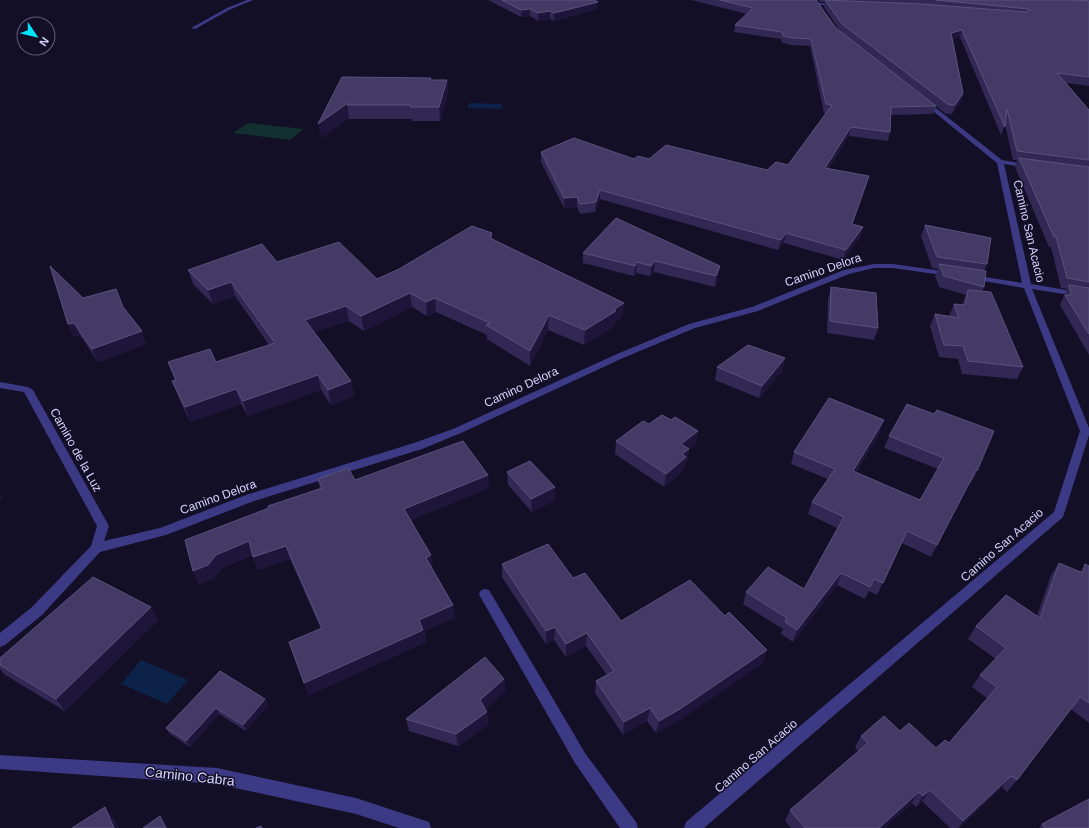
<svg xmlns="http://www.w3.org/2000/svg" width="1089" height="828" font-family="Arial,sans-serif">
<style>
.green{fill:#12302f}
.water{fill:#0c2248}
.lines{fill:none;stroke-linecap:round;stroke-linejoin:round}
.minor{fill:#3d3a85;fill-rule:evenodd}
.wall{fill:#312854}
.shaded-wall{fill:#1d163a}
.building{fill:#433a66;stroke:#5a527e}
.labels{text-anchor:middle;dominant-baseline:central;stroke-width:3;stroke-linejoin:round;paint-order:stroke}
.street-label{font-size:12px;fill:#d9d4ff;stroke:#130f26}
.near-street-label{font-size:14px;fill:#d9d4ff;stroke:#130f26}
</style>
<rect width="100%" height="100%" fill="#130f26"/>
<polygon class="green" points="248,123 304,129 290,140 233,133"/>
<g class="water">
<polygon points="469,103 502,104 501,109 468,108"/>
<polygon points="141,660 188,680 167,704 121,684"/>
</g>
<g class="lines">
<g class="minor">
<polygon points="247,0 253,0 229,10 195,29 191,28 227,8"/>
<polygon points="817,3 838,4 840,5 818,5"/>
<polygon points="923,101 927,101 1002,160 1031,165 1032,166 1029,168 1004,164 1031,284 1089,294 1089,298 1032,289 1089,428 1089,435 1063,517 704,828 684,828 686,822 1054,512 1080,431 1024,288 972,279 968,277 972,275 1022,283 997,163 923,103"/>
<polygon points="874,264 893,264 949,272 953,274 949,276 893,268 874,268 849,274 758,311 695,328 623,358 461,433 422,449 254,501 166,535 100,552 42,615 5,645 0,647 0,633 32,607 91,546 97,526 24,392 0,388 0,382 28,387 33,390 109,526 104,541 160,528 246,495 414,443 453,429 617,354 689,324 752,307 844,270"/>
<polygon points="485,589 489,590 585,753 636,822 638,828 620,828 575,763 481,598 479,594 481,590"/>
<polygon points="0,755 217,768 356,798 423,820 429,822 431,828 399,828 356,814 217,784 0,769"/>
</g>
</g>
<g class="wall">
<polygon points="488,0 594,0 597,9 554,21 550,19 538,21 530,16 521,17"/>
<polygon points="691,0 816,0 836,28 840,31 824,7 825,2 820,2 817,0 1089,0 1089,86 1066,83 1089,110 1089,355 1060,305 1067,289 1061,288 1051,247 1049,247 1015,167 1017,160 1013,160 1005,124 1001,135 960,37 953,39 963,93 961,102 952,114 946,114 936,106 933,114 891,115 890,132 888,141 849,136 828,169 866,185 852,224 863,227 860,237 843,260 784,243 778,250 600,199 595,212 580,214 577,207 564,208 541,162 541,152 634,159 649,159 767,170 788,165 826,113 824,113 810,46 791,45 782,43 781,39 734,32 735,25 747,14"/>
<polygon points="342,77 431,78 431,80 447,80 448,94 440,121 412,121 412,119 349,119 349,118 321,138"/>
<polygon points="616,218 718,276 715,287 654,272 650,276 636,273 634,276 583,263 583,253"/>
<polygon points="925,225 987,264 984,271 984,287 982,292 1023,367 1017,379 962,374 958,359 939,357 930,326 935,314 949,316 954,304 962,305 966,295 939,287 935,276 938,269 932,268 921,236"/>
<polygon points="492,233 492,239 624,303 622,317 615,322 615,326 584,345 548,330 530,366 487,339 487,335 436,312 427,316 412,307 364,331 349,321 314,332 351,381 354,396 331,405 321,390 248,416 241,404 190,422 178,396 172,381 175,380 168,362 216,362 269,345 235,296 213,304 193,284 188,270 277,262 377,279"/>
<polygon points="831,287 878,328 874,340 827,333 828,299"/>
<polygon points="83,298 123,307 142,331 146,344 98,362 80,335 74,337 68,324"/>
<polygon points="785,358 782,371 759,398 715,380 717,367"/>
<polygon points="649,424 696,443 689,449 687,462 685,463 684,470 664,487 615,454 616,441"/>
<polygon points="880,432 856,472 920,500 938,469 884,448 889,436 977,471 971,483 970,482 931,557 902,543 877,595 869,591 865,599 837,585 793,642 781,634 783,629 743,604 746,592 804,589 837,528 808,514 812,502 828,479 791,464 794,452"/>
<polygon points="507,472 555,500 532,512 508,485"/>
<polygon points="318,479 355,480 489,488 411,520 433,568 432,568 455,618 424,631 426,642 309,695 289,642 321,629 290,559 258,570 252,555 222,568 214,578 199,584 193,571 320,489"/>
<polygon points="1059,563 1080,572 1085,564 1089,566 1089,723 1071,709 1017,780 1007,792 1002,787 959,828 950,828 922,801 916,807 912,803 884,828 791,828 785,821 790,810 858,751 855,747 861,736 900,731 936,748 949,743 987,698 972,687 980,675 996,659 968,639 976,626 1037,616 1051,575"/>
<polygon points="502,564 573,578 621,621 763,663 677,722 656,733 647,721 623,735 595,693 596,681 607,675 586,646 566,657 554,640 546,644 502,577"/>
<polygon points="151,607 158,620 65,711 5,675 0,669 0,658"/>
<polygon points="220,671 265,699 268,705 246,731 219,714 190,747 170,734 166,728"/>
<polygon points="504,679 505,692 485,709 487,712 488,725 458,746 409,731 406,719"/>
<polygon points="1042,824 1089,828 1039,828"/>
</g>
<g class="shaded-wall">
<polygon points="598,2 597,9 554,21 554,13"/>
<polygon points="530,9 530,16 521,17 521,10"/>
<polygon points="550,11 550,19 538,21 538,13"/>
<polygon points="962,30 960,37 949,40 951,33"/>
<polygon points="447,80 448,94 440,121 439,107"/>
<polygon points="963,93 961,102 952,114 955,105"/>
<polygon points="348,103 347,105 349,118 321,138 318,124"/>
<polygon points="851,127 849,136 822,177 825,168"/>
<polygon points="869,176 866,185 849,234 852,224"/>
<polygon points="600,190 600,199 595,212 596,202"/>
<polygon points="577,197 577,207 564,208 564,198"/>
<polygon points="863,227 860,237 843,260 846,250"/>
<polygon points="786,233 784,243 778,250 781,240"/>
<polygon points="655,261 654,272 650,276 651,266"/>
<polygon points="637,262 636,273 634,276 635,266"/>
<polygon points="720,266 718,276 715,287 716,276"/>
<polygon points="231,282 235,296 213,304 208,290"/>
<polygon points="410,293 412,307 364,331 361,316"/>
<polygon points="435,298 436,312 427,316 426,302"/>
<polygon points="624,303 622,317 615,322 615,326 584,345 585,330"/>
<polygon points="346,306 349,321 309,334 305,320"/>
<polygon points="549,315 548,330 530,366 530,351"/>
<polygon points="74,323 80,335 74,337 68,324"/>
<polygon points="142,331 146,344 98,362 92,349"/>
<polygon points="785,358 782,371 759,398 762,386"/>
<polygon points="318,375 321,390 248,416 243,401"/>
<polygon points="351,381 354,396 331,405 328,390"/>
<polygon points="236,389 241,404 190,422 185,407"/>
<polygon points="884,420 880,432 849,482 853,471"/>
<polygon points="698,431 696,443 689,449 687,462 685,463 684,470 664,487 666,474 681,444"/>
<polygon points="488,475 489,488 406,522 404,509"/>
<polygon points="555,487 555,500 532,512 531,499"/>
<polygon points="0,494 3,499 0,501"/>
<polygon points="249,541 253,554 222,568 214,578 199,584 193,571 216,555"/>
<polygon points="286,546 290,559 258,570 253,557"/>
<polygon points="431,555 433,568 428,570 426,558"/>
<polygon points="841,573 837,585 793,642 797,630"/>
<polygon points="453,605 455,618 424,631 426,642 309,695 304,683 419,620"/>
<polygon points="151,607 158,620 65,711 56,699"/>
<polygon points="555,627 554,640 546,644 546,631"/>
<polygon points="587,633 586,646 566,657 566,644"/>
<polygon points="767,650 763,663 677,722 656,733 659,721"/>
<polygon points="504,679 505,692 481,713 480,700"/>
<polygon points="265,699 268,705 246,731 243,725"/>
<polygon points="216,708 219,714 190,747 186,741"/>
<polygon points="650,708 647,721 623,735 624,722"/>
<polygon points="487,712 488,725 458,746 456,734"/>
<polygon points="1011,776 1002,787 959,828 958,828 963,821"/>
<polygon points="930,790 922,801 916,807 923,796"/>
<polygon points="919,792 912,803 884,828 879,828"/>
<polygon points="105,807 114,819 119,828 114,828"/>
<polygon points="160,816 168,828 169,828 166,828"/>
</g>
<g class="building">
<polygon points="502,0 594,0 598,2 554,13 550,11 538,13 530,9 521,10"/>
<polygon points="720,0 816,0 836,28 936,106 891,107 890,132 851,127 825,168 869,176 852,224 863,227 846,250 786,233 781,240 600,190 596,202 580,204 577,197 564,198 541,152 574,138 634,159 638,156 649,159 666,145 767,170 776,162 788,165 832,105 826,104 811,39 793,38 783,36 782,32 735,25 753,8"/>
<polygon points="825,0 922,4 1026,12 1030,10 1029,9 936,0 1074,0 1089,1 1089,77 1057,73 1089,110 1089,160 1017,151 1007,109 1005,127 962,30 951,33 963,93 955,105 949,105 842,24"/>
<polygon points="342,77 431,78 430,80 447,80 439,107 410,107 411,105 347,105 348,103 318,124"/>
<polygon points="1019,158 1089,167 1089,282 1067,278 1056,237 1054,237"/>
<polygon points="616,218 720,266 716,276 655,261 651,266 637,262 635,266 583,253"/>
<polygon points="925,225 991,238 987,264 937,257"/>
<polygon points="472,226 492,233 490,238 624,303 613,310 616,311 585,330 549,315 530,351 486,325 490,323 435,298 426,302 410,293 361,316 346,306 305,320 351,381 328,390 318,375 243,401 236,389 185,407 172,381 176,380 168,362 210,349 216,362 275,343 231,282 208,290 188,270 262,244 277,262 339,242 377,279 399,269"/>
<polygon points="939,264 986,271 984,287 944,276"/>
<polygon points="50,266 83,298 116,289 123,307 142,331 92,349 74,323 68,324"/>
<polygon points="1069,285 1089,288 1089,334 1065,295 1071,295"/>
<polygon points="831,287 876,293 878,328 830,321"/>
<polygon points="968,290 991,292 1023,367 968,361 963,346 944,345 935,314 959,318 954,304 965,305"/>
<polygon points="748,345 785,358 762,386 717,367"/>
<polygon points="829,398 884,420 853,471 920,500 944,458 889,436 907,404 934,414 937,410 994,431 977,471 976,470 937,545 907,531 883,583 874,579 870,587 841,573 797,630 785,622 787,618 746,592 768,567 804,589 844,517 812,502 835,469 794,452"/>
<polygon points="662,415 671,420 675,417 698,431 681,444 689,449 682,454 686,457 666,474 616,441 643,421 649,424"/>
<polygon points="463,441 488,475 404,509 431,555 426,558 453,605 419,620 423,630 304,683 289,642 322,628 286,546 253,557 249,541 216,555 208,565 193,571 185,540 269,508 268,506 322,488 318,479 348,468 355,480"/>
<polygon points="530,461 555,487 531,499 507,472"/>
<polygon points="548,544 573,578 585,573 621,621 690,580 725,616 729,612 767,650 680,709 659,721 650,708 624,722 596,681 614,671 587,633 566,644 555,627 546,631 502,564"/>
<polygon points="1059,563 1083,573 1085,564 1089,566 1089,703 1080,697 1017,780 1011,776 963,821 930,790 923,796 919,792 879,828 805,828 790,810 868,743 861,736 884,716 900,731 909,723 936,748 945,740 949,743 997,687 980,675 1006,648 976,626 1006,595 1040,618"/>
<polygon points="93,577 151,607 56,699 0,665 0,658"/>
<polygon points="485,657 504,679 480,700 487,712 456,734 406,719"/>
<polygon points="220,671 265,699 243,725 216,708 186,741 166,728"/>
<polygon points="1089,799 1089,828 1045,828 1042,824"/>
<polygon points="105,807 114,828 72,828"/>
<polygon points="160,816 166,828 143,828"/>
<polygon points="261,826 262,828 256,828"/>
</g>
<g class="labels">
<g class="street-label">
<text transform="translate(1029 231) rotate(77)">Camino San Acacio</text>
<text transform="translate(823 270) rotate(-19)">Camino Delora</text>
<text transform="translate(521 387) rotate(-25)">Camino Delora</text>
<text transform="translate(76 450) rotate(61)">Camino de la Luz</text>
<text transform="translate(218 497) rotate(-20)">Camino Delora</text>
<text transform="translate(1002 545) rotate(-41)">Camino San Acacio</text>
<text transform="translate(756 756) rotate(-41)">Camino San Acacio</text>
</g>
<g class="near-street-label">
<text transform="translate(190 776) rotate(6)">Camino Cabra</text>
</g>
</g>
<g transform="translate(36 36) rotate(125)"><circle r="19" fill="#130f26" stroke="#625e7d"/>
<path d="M0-3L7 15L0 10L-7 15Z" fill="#00e5ff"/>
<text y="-6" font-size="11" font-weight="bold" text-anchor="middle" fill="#d9d4ff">N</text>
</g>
</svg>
